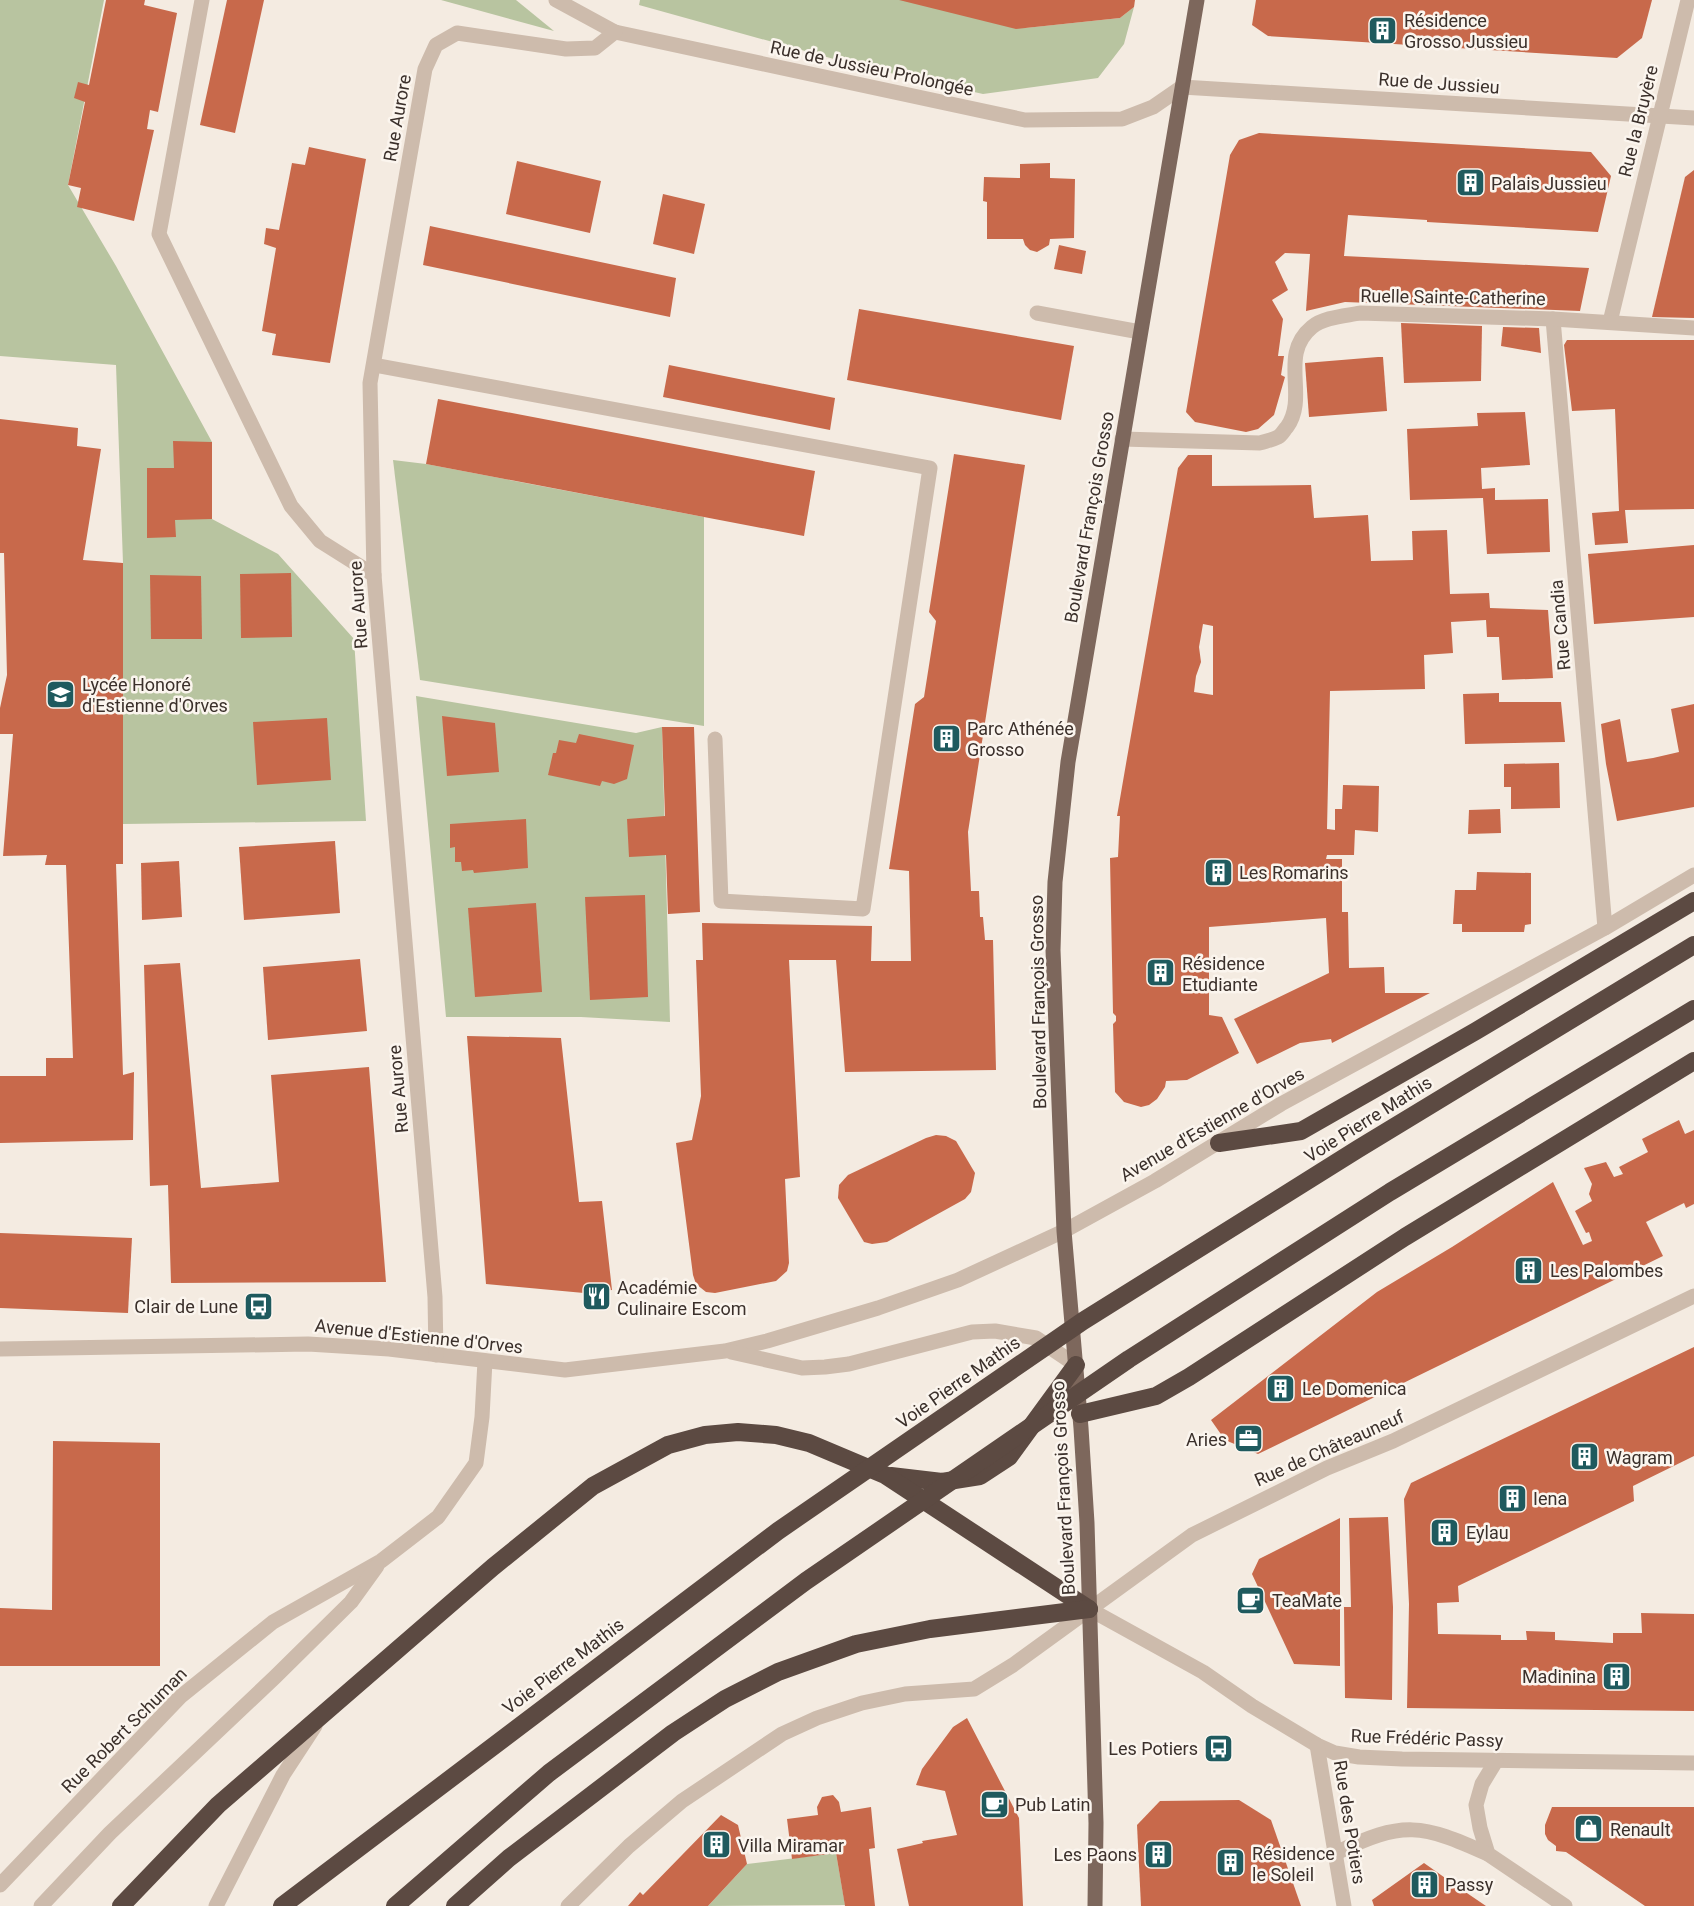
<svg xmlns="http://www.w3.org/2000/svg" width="1694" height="1906" font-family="Roboto,sans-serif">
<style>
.green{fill:#b8c4a0}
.building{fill:#c8694b;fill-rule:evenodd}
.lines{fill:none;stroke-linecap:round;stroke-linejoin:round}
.minor{stroke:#cdbbac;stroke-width:15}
.major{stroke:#7d675c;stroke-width:15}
.highway{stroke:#5c4a42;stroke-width:18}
.highway-bridge{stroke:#5c4a42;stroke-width:18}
.labels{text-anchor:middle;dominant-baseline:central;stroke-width:5;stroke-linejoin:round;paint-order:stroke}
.poi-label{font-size:18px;fill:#3b302b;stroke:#fbf5ee;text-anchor:start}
.street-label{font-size:18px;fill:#3b302b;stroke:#fbf5ee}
</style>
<rect width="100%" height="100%" fill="#f4ebe1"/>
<g class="green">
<polygon points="0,0 104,0 68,185 116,266 212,442 212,519 278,554 354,639 366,821 123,824 123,563 116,365 0,356"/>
<polygon points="441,0 516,0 554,31"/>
<polygon points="640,0 1023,0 1025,28 1120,18 1134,7 1124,44 1098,78 983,94 859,66 639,5"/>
<polygon points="393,460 426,464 704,517 704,726 420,680"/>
<polygon points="416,696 636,733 662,727 670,1022 581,1017 446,1017"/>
<polygon points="836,1853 845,1905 708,1906 747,1864"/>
</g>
<g class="building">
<polygon points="106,0 145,0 144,5 177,13 158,112 150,110 147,129 154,130 134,221 77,207 81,188 68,185 85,102 74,98 78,82 89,85"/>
<polygon points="227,0 264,0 235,133 200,125"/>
<polygon points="899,0 1135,0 1134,7 1120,18 1016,29"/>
<polygon points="1256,0 1652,0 1642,38 1617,58 1268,36 1252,25"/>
<polygon points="1259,133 1591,152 1611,176 1598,232 1427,222 1427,220 1348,215 1344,256 1589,268 1580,311 1345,302 1306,311 1310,254 1285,253 1275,262 1288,290 1272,300 1283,319 1278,356 1284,356 1281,375 1285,377 1274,415 1258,429 1246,432 1195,422 1186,412 1230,155 1239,140"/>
<polygon points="309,147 366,159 330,363 272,355 276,334 262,331 276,248 264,244 266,228 279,230 292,163 305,165"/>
<polygon points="517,161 601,181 590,233 506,214"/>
<polygon points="1050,163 1050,178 1075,179 1074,238 1050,239 1049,245 1037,252 1030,250 1025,245 1023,239 987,239 987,202 983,201 984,177 1020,178 1020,164"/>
<polygon points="1694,170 1694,318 1652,317 1685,177"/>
<polygon points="663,194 705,204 694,254 653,244"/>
<polygon points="430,226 676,278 670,317 423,265"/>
<polygon points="1059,245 1086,251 1082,274 1054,269"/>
<polygon points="859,309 1074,346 1061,420 847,380"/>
<polygon points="1401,323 1482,326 1481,381 1404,383"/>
<polygon points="1503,327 1539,328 1541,353 1501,346"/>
<polygon points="1567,340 1694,340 1694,509 1625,510 1628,543 1595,545 1592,513 1619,511 1615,409 1572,411 1564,345"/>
<polygon points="1378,357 1383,357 1387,411 1309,417 1305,363"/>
<polygon points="669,365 835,398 830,430 663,397"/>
<polygon points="438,399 815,471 804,536 426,464"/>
<polygon points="1525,412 1530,465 1481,468 1482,489 1495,488 1495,500 1548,499 1550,552 1487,554 1483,498 1410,500 1407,429 1478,426 1477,413"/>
<polygon points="0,419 78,428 77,446 101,449 83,560 123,563 123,864 116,864 123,1075 134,1072 133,1140 0,1143 0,1076 46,1076 46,1058 73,1058 66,865 45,865 47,855 3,856 13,734 0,734 0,708 7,675 4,553 0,553"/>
<polygon points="173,441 212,442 212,519 175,520 176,537 147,538 147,468 174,468"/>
<polygon points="954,454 1025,465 968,832 971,891 979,891 980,917 983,917 985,940 993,940 996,1070 845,1072 836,960 789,960 800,1177 785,1179 789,1263 787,1271 776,1281 715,1293 706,1292 696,1284 693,1275 676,1143 692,1140 701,1096 696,960 703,960 702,923 872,926 871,961 911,961 909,871 889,869 915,704 924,697 936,621 929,612"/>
<path d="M1188,455H1212V486L1311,485L1314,518L1368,515L1371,561L1413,560L1412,531L1447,530L1450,594L1489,593L1490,608L1548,610L1553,678L1502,680L1499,637H1487L1486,620L1451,622L1453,653L1424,655L1425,689L1330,691L1327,829L1335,830V809H1342L1343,785L1379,786L1378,832L1355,830L1354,855H1327L1326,859H1342V912H1348L1349,968L1384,967L1385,993H1430L1332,1043L1331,1039L1300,1043L1257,1064L1234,1019L1329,973L1326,918L1209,927V1015L1222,1017L1239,1053L1187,1080L1166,1081L1165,1087L1157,1099L1149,1105L1141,1107L1124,1102L1115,1092L1113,1024L1116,1021V1016L1113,1013L1110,858L1118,857L1120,816H1117L1127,758L1178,468ZM1203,624L1213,626V695L1194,692L1196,676L1201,662L1199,647Z"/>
<polygon points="1694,545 1694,617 1594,624 1588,554"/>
<polygon points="291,573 292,637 241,638 240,574"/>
<polygon points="150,575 201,576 202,639 151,639"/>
<polygon points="1499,693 1499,702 1561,702 1565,742 1465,744 1463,694"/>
<polygon points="1694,704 1694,807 1617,821 1606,764 1601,724 1620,719 1627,762 1653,758 1679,752 1671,709"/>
<polygon points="442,716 495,723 499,772 447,776"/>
<polygon points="327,718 331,780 257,785 253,722"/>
<polygon points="662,727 694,727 700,912 668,914 666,855 629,857 627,819 665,816"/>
<polygon points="579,734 634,745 627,779 614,784 602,781 600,786 548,775 553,753 556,753 559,740 576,743"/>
<polygon points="1559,763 1560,808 1511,809 1511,787 1504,787 1504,764"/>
<polygon points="1500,809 1501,833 1468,834 1469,810"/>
<polygon points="526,819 528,868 474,873 473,870 462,871 461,862 455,862 455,847 450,848 450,824"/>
<polygon points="335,841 340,913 244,920 239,847"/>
<polygon points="179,861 182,917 142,920 141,863"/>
<polygon points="1477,872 1531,873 1531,924 1525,925 1524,932 1462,932 1462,924 1453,924 1455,890 1476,890"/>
<polygon points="645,895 648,997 590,1000 585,897"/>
<polygon points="536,903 542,992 475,997 468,908"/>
<polygon points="360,959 367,1031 268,1040 263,967"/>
<polygon points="180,963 201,1188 279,1182 271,1075 369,1067 386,1282 171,1283 168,1185 150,1186 144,965"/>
<polygon points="467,1036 561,1038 579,1202 602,1201 612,1290 584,1293 486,1284"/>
<polygon points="1679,1120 1685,1134 1694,1130 1694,1204 1686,1208 1684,1203 1646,1222 1663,1256 1258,1454 1225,1440 1211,1420 1377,1292 1452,1247 1553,1182 1583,1245 1592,1241 1589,1232 1586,1233 1575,1211 1592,1201 1589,1194 1592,1184 1584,1168 1606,1162 1614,1177 1623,1174 1619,1167 1648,1152 1642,1139"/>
<polygon points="936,1135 946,1136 956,1141 975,1173 971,1192 965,1199 887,1242 872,1244 864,1242 838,1198 839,1185 848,1175 926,1138"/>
<polygon points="0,1233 132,1238 128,1313 0,1308"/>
<polygon points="1694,1347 1694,1456 1633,1486 1634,1501 1458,1586 1459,1602 1437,1603 1438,1634 1501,1635 1501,1640 1527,1640 1526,1631 1555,1632 1555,1640 1613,1643 1613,1633 1642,1633 1641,1613 1694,1614 1694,1711 1407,1708 1409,1604 1404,1499 1411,1483"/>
<polygon points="53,1441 160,1443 160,1666 0,1666 0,1608 52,1610"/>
<polygon points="1388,1517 1393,1607 1392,1700 1345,1698 1344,1607 1351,1607 1349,1518"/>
<polygon points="1340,1518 1340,1666 1294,1664 1252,1574 1259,1559"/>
<polygon points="967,1718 1019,1818 1023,1906 909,1906 897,1849 923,1843 922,1841 957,1835 945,1791 916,1785 922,1769 953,1727"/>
<polygon points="833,1795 839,1802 841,1812 871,1807 875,1848 869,1849 875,1906 845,1906 836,1853 792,1859 787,1819 818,1815 817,1807 822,1797"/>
<polygon points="1239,1800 1271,1820 1301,1906 1141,1906 1137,1825 1160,1801"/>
<polygon points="1552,1807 1694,1807 1694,1906 1645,1906 1566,1852 1556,1851 1556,1846 1548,1840 1545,1834 1545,1825"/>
<polygon points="721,1815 738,1825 747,1864 708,1906 628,1906 640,1892 643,1895"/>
<polygon points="1424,1863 1458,1887 1486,1906 1374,1906 1372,1900"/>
</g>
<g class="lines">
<g class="minor">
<polyline points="202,0 159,234 291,506 320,541 374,575"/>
<polyline points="556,0 615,32 1025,120 1122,119 1153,107 1182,87 1694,118"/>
<polyline points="1037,313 1140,332"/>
<polyline points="1553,319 1605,928"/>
<polyline points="1610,322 1688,0"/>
<polyline points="374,365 930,468 863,909 721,901 715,739"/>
<path d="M1122,439L1260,443C1266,441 1272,440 1278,437C1282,435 1284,430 1287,427C1309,396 1278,355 1312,327C1324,317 1345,316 1360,313L1553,319L1694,328"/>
<polyline points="0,1349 308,1344 389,1349 565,1370 725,1351 767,1341 878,1308 958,1280 1064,1231 1155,1181 1281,1104 1605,928 1694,875"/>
<polyline points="731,1352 802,1368 825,1367 849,1364 972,1332 995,1331 1036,1338 1076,1365"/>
<polyline points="436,1355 435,1297 374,575 370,383 425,69 436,45 457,33 566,49 595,48 615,32"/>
<polyline points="1089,1609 1203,1672 1252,1706 1317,1745 1335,1753 1359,1757 1402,1759 1694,1763"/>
<polyline points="1317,1745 1344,1906"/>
<polyline points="1496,1761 1482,1784 1476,1805 1480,1828 1488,1854 1565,1906"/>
<path d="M1336,1853C1403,1820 1422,1824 1488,1854"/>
<polyline points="0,1885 180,1697 273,1622 381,1561 438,1517 476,1463 482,1417 485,1361"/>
<polyline points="41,1906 110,1833 275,1677 351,1602 377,1566"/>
<polyline points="216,1906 283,1775 315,1726"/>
<polyline points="568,1906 629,1846 682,1801 782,1734 817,1718 862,1703 905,1694 974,1689 1013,1665 1192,1535 1327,1468 1393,1441 1694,1296"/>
</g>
<polyline class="major" points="1095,1906 1096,1823 1087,1523 1081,1428 1064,1231 1053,950 1055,882 1068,762 1197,0"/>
<g class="highway">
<polyline points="1219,1143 1301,1131 1476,1031 1694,901"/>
<polyline points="1080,1414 1156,1396 1189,1377 1405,1237 1694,1061"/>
<polyline points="891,1476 942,1482 980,1476 1009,1457 1076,1365"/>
<polyline points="121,1906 218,1805 493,1567 593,1486 668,1445 705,1435 738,1432 776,1435 809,1443 885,1475 1089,1609"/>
<polyline points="455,1906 509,1858 673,1733 725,1699 778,1672 856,1644 930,1629 1089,1609"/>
</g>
<g class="highway-bridge">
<polyline points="282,1906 778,1531 1083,1321 1358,1149 1694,945"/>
<polyline points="395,1906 549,1773 806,1581 1129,1359 1390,1192 1694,1009"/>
</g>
</g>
<defs>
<symbol id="building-square" viewBox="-11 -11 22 22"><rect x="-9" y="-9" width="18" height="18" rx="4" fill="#1f5a5e" stroke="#fbf5ee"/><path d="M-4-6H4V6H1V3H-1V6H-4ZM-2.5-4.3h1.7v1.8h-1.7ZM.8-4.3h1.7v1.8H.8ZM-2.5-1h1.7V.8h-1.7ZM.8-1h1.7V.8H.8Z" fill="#fff"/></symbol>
<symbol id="school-square" viewBox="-11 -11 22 22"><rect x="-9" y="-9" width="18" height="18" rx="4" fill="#1f5a5e" stroke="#fbf5ee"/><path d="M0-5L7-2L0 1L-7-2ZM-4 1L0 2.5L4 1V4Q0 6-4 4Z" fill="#fff"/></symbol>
<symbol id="restaurant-square" viewBox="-11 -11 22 22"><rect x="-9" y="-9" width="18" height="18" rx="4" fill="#1f5a5e" stroke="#fbf5ee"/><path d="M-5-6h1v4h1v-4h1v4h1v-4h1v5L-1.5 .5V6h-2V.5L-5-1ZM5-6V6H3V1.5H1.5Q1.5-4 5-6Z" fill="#fff"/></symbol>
<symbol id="bus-square" viewBox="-11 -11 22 22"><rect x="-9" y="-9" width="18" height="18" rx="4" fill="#1f5a5e" stroke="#fbf5ee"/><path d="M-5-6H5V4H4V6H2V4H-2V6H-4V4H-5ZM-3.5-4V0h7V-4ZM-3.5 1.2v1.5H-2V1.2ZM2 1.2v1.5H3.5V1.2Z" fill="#fff"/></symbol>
<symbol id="office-square" viewBox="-11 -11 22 22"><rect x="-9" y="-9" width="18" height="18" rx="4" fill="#1f5a5e" stroke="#fbf5ee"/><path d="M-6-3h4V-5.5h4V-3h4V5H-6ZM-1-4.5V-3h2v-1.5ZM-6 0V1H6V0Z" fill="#fff"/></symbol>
<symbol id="cafe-square" viewBox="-11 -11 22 22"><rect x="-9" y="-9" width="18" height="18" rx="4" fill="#1f5a5e" stroke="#fbf5ee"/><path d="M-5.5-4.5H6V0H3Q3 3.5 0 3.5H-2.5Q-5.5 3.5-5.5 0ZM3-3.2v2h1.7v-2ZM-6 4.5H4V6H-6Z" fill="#fff"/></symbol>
<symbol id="shop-square" viewBox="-11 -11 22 22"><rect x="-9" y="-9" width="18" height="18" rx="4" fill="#1f5a5e" stroke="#fbf5ee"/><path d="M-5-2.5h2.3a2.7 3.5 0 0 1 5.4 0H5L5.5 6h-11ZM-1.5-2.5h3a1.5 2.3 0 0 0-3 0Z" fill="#fff"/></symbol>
</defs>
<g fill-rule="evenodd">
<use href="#building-square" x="1366" y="14" width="33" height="33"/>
<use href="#building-square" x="1454" y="166" width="33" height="33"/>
<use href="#school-square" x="44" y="678" width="33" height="33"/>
<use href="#building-square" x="930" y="722" width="33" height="33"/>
<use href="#building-square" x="1202" y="856" width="33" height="33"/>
<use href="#building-square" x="1144" y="956" width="33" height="33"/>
<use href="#building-square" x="1512" y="1254" width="33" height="33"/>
<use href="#restaurant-square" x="580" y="1280" width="33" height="33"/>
<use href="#bus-square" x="242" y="1290" width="33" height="33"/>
<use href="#building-square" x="1264" y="1372" width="33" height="33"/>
<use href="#office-square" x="1232" y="1422" width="33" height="33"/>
<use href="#building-square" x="1568" y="1440" width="33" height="33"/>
<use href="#building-square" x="1496" y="1482" width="33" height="33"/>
<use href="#building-square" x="1428" y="1516" width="33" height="33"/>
<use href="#cafe-square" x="1234" y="1584" width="33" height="33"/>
<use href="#building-square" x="1600" y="1660" width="33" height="33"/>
<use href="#bus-square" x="1202" y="1732" width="33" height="33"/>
<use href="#cafe-square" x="978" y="1788" width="33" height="33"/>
<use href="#shop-square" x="1572" y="1812" width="33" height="33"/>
<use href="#building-square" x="700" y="1828" width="33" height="33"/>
<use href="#building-square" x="1142" y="1838" width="33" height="33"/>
<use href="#building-square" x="1214" y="1846" width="33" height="33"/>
<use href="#building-square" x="1408" y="1868" width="33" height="33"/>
</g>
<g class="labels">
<g class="poi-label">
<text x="1404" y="20">Résidence<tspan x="1404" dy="21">Grosso Jussieu</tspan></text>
<text x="1491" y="183">Palais Jussieu</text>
<text x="82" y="684">Lycée Honoré<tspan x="82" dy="21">d'Estienne d'Orves</tspan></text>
<text x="967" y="728">Parc Athénée<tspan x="967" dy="21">Grosso</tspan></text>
<text x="1239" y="872">Les Romarins</text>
<text x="1182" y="963">Résidence<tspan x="1182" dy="21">Etudiante</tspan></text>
<text x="1550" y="1270">Les Palombes</text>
<text x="617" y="1287">Académie<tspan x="617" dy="21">Culinaire Escom</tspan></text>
<text x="238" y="1306" text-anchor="end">Clair de Lune</text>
<text x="1302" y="1388">Le Domenica</text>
<text x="1227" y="1439" text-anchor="end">Aries</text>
<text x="1606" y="1457">Wagram</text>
<text x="1533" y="1498">Iena</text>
<text x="1466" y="1532">Eylau</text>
<text x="1272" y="1600">TeaMate</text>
<text x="1596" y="1676" text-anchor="end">Madinina</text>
<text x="1198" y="1748" text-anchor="end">Les Potiers</text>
<text x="1015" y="1804">Pub Latin</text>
<text x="1610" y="1829">Renault</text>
<text x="738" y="1845">Villa Miramar</text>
<text x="1252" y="1853">Résidence<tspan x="1252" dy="21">le Soleil</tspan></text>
<text x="1137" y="1854" text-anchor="end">Les Paons</text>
<text x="1445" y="1884">Passy</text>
</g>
<g class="street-label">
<text transform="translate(872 68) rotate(12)">Rue de Jussieu Prolongée</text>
<text transform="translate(1439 83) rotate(4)">Rue de Jussieu</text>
<text transform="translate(397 118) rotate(-80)">Rue Aurore</text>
<text transform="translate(1638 121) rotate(-76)">Rue la Bruyère</text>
<text transform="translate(1453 297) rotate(1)">Ruelle Sainte-Catherine</text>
<text transform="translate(1089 517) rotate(-80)">Boulevard François Grosso</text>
<text transform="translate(358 605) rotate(-94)">Rue Aurore</text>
<text transform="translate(1560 625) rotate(-95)">Rue Candia</text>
<text transform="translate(1038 1002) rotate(-91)">Boulevard François Grosso</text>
<text transform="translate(398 1089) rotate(-95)">Rue Aurore</text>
<text transform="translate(1368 1119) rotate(-32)">Voie Pierre Mathis</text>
<text transform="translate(1212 1124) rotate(-30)">Avenue d'Estienne d'Orves</text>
<text transform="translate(419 1336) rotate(6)">Avenue d'Estienne d'Orves</text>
<text transform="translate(958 1382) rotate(-35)">Voie Pierre Mathis</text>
<text transform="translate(1329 1448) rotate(-24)">Rue de Châteauneuf</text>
<text transform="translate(1063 1488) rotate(-93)">Boulevard François Grosso</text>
<text transform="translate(563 1666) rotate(-37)">Voie Pierre Mathis</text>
<text transform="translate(124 1730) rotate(-45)">Rue Robert Schuman</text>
<text transform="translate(1427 1738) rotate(2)">Rue Frédéric Passy</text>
<text transform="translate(1350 1822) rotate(81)">Rue des Potiers</text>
</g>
</g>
</svg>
